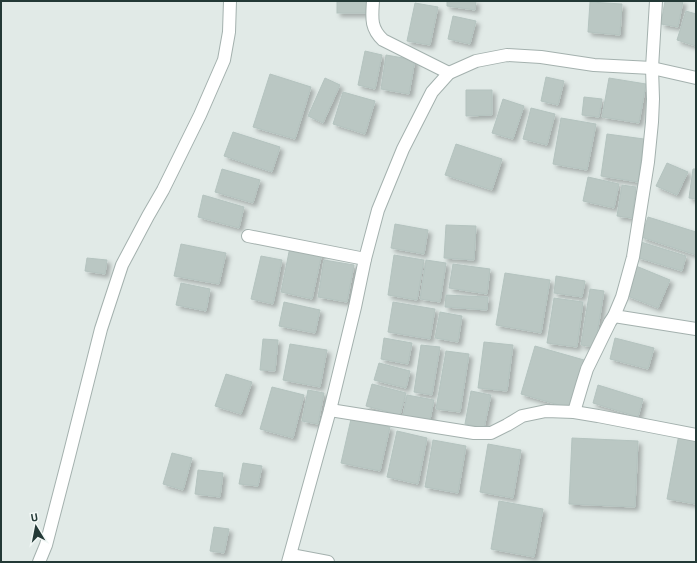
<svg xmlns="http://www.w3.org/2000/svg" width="697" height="563" font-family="'Titillium Web',sans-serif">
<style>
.building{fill:#bac7c3;stroke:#b4c3bf;filter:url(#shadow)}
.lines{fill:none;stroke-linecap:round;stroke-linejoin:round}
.minor-casing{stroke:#a4b1ae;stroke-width:14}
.minor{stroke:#fff;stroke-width:12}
</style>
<defs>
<filter id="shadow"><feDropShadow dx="3.5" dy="3.5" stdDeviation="2" flood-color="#0004"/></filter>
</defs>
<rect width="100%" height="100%" fill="#e1eae7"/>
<g class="building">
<rect x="337" y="1" width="32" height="12"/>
<polygon points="447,1 476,1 475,10 447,6"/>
<polygon points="665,1 683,1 678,27 661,24"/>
<polygon points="590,2 622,4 620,35 588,32"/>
<polygon points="415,3 438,7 430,45 407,41"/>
<polygon points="686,11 696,14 696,46 677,40"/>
<polygon points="453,16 476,21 470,44 448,39"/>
<polygon points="365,51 382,55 375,89 358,85"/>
<polygon points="386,55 415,60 409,94 381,89"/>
<polygon points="270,74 311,87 295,139 253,127"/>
<polygon points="546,77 564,81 558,105 541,101"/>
<polygon points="325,78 340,85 323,123 308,116"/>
<polygon points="609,78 646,84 639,123 602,117"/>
<polygon points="466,90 492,90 492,115 466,116"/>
<polygon points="343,92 375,101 365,134 333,124"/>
<polygon points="584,97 602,99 599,117 582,115"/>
<polygon points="503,99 524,106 513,139 492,133"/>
<polygon points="531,108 555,114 547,145 523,139"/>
<polygon points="561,118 596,124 587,170 553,164"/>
<polygon points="233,132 280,147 272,172 224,156"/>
<polygon points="607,134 644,139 638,182 601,176"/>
<polygon points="456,144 502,159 492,190 445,175"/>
<polygon points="667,163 688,172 677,195 656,186"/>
<polygon points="222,169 260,180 253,203 215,192"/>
<polygon points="693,169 696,169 696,199 689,198"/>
<polygon points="588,177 619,184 614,208 583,201"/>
<polygon points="622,185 636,187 632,218 617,216"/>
<polygon points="203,195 244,207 239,228 198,217"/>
<polygon points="648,217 696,232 696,255 641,237"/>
<polygon points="395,224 428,230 424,254 391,248"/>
<polygon points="446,225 476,226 474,260 444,258"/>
<polygon points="641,242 686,256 682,271 636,257"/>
<polygon points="181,244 226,253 219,284 174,276"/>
<polygon points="290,247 322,253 312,299 281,292"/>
<polygon points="394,255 424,260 417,300 388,295"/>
<polygon points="261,256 282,260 273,304 251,299"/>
<polygon points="87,258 107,260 105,274 85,271"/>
<polygon points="324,260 354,265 347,302 318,297"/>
<polygon points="426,260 446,263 440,302 420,299"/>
<polygon points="453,264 490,269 487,294 449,288"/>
<polygon points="636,266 670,280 658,308 625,295"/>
<polygon points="505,273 550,280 541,333 496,325"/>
<polygon points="556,276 585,281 582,297 554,293"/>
<polygon points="181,283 210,289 206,311 176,305"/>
<polygon points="590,289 604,291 595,347 581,345"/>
<polygon points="446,295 488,297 487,310 445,307"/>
<polygon points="554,298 583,302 577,347 547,343"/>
<polygon points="284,302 320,310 315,333 279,326"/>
<polygon points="393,302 435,309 430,339 388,332"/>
<polygon points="440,312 462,316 458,342 435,338"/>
<polygon points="384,338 412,343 408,364 381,359"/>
<polygon points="615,338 654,348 648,369 610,359"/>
<polygon points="263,339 278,340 275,371 260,370"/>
<polygon points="484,342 513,345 507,391 478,388"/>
<polygon points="290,344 327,350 320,387 283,380"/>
<polygon points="421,345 440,347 432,395 414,392"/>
<polygon points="535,346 584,360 569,408 521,394"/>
<polygon points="446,351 469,354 460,412 436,409"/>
<polygon points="379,363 410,371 406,388 374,380"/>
<polygon points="226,374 252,382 241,414 215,406"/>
<polygon points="372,384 406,393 400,415 366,406"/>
<polygon points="598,385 643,399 638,417 593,403"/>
<polygon points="272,387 304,395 293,438 260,429"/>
<polygon points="308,390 324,393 318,424 302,421"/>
<polygon points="471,391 491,395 484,428 465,424"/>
<polygon points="407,395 434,400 430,420 403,416"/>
<polygon points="351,419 390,427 380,471 341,463"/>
<polygon points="397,431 427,438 418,484 387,477"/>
<polygon points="679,434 696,438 696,504 667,499"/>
<polygon points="572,438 638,441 635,507 569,504"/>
<polygon points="433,440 466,446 458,493 425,487"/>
<polygon points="488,444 521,450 513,498 480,492"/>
<polygon points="172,453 192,458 183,490 163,484"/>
<polygon points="243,463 262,466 258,486 239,484"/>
<polygon points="198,470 223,473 220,497 195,494"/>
<polygon points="499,501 543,509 534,557 491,549"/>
<polygon points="214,527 229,529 224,553 210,551"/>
</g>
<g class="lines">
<defs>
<g id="minor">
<path d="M373,1C372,17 370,28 383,40L449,73"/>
<polyline points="248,236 365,259"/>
<polyline points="614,316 696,329"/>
<polyline points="330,410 474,433 491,433 507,425 522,416 546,411 574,412 598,416 696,435"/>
<polyline points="574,412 582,385 587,369 610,322 614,316 622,297 633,257 648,162 652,122 653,99 652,68 656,1"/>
<polyline points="291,555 328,562"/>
<polyline points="39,562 46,545 68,460 101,329 122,265 148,216 163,190 200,115 224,60 229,32 230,1"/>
<polyline points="288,562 330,410 355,307 365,259 378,210 403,149 432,92 449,73 476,61 507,55 541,57 594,65 652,68 696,78"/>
</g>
</defs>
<use href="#minor" class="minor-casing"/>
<use href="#minor" class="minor"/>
</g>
<rect width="697" height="563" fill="none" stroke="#233936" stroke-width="4"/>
<g transform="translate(36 527) rotate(350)" stroke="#f1f7f5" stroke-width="3" paint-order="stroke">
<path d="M0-3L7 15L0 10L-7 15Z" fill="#233936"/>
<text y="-6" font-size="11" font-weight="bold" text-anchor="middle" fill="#233936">U</text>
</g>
</svg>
